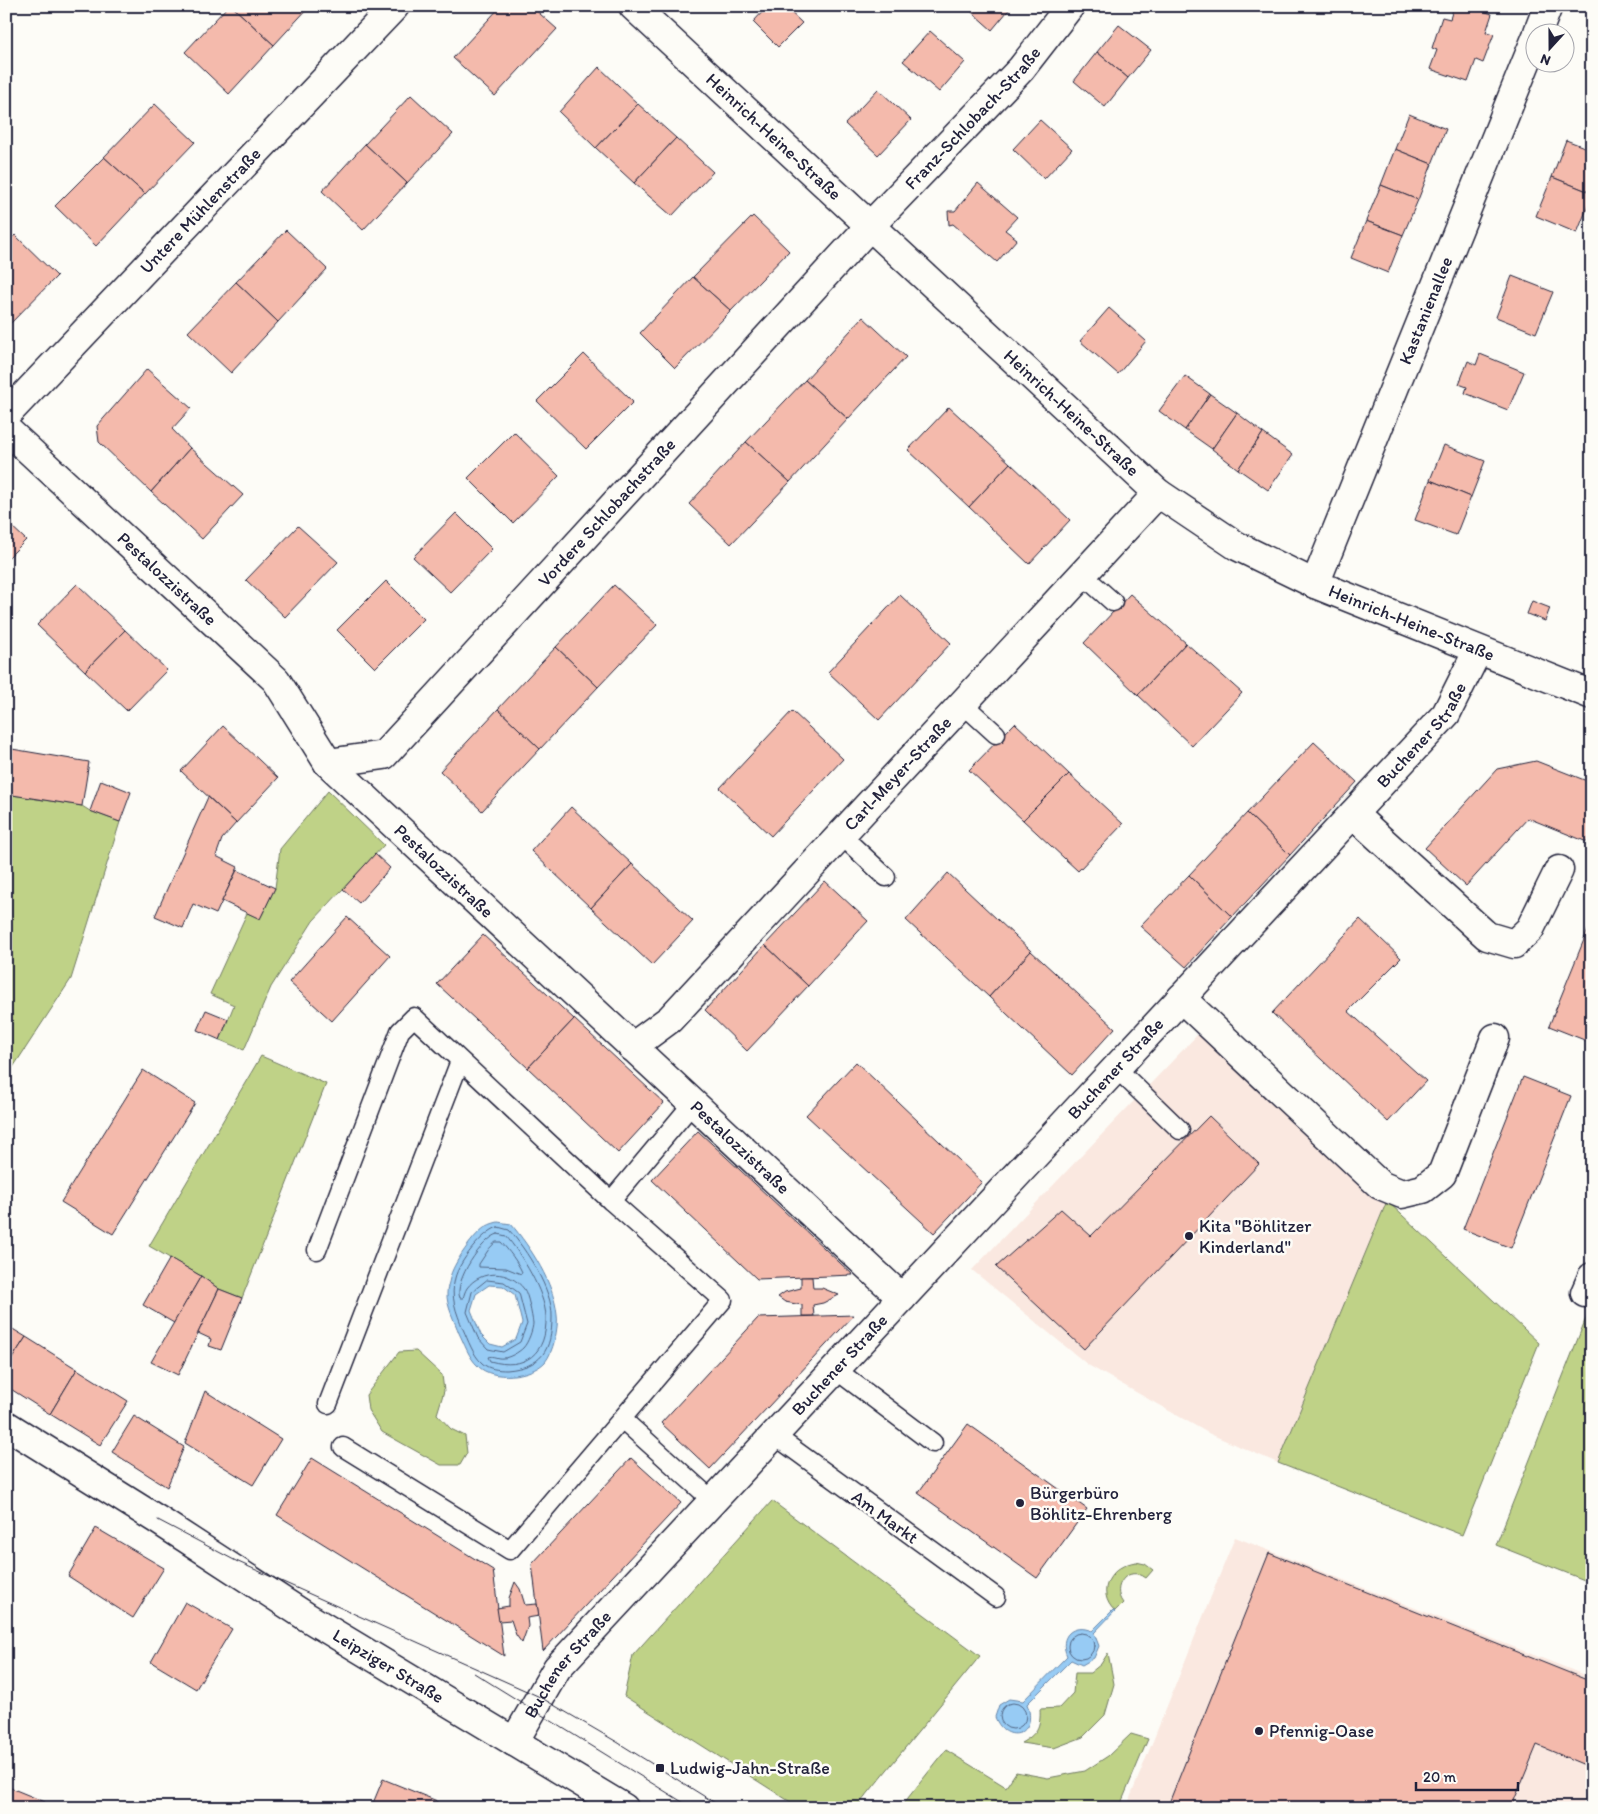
<svg xmlns="http://www.w3.org/2000/svg" width="1598" height="1814" font-family="Itim,sans-serif">
<style>
.built{fill:#fae8e0}
.green{fill:#bfd287;stroke:#707a61}
.water{fill:#97cbf4;stroke:#6887aa;fill-rule:evenodd}
.lines{fill:none;stroke-linecap:round;stroke-linejoin:round}
.shore{stroke:#516685;stroke-width:1}
.building{fill:#f4baac;stroke:#22223b}
.lane-casing{stroke:#22223b;stroke-width:21}
.street-casing{stroke:#22223b;stroke-width:31}
.secondary-casing{stroke:#22223b;stroke-width:31}
.lane{stroke:#fdfcf7;stroke-width:18}
.street{stroke:#fdfcf7;stroke-width:28}
.secondary{stroke:#fdfcf7;stroke-width:28}
.tram{stroke:#22223b;stroke-width:1}
.poi-dot{fill:#22223b;stroke:#fdfcf7;stroke-width:2}
.labels{text-anchor:middle;dominant-baseline:central;stroke-width:5;stroke-linejoin:round;paint-order:stroke}
.street-label{font-size:18px;fill:#22223b;stroke:#fdfcf7}
.poi-label{font-size:18px;fill:#22223b;stroke:#fdfcf7;text-anchor:start}
</style>
<rect width="100%" height="100%" fill="#fdfcf7"/>
<filter id="ink" filterUnits="userSpaceOnUse"><feTurbulence type="fractalNoise" baseFrequency=".02" numOctaves="2"/><feDisplacementMap in="SourceGraphic" scale="10" xChannelSelector="R" yChannelSelector="G"/><feConvolveMatrix kernelMatrix="1 2 1 2 8 2 1 2 1" color-interpolation-filters="sRGB"/></filter>
<g filter="url(#ink)">
<g class="built">
<polygon points="1201,1031 1387,1201 1278,1463 1210,1434 1088,1365 972,1270"/>
<polygon points="1235,1537 1592,1678 1592,1808 1126,1808"/>
</g>
<g class="green">
<polygon points="328,791 384,845 313,921 271,987 244,1050 220,1040 234,1005 210,994 247,913 260,918 262,915 275,888 280,849"/>
<polygon points="6,794 82,806 90,811 120,822 71,979 6,1078"/>
<polygon points="261,1056 326,1084 242,1298 219,1289 201,1276 149,1246"/>
<polygon points="1387,1201 1539,1343 1462,1535 1278,1463"/>
<polygon points="1592,1303 1592,1583 1496,1545"/>
<polygon points="416,1351 442,1375 444,1391 437,1414 451,1429 465,1436 467,1453 460,1465 441,1465 382,1432 368,1410 366,1395 399,1352"/>
<polygon points="772,1501 980,1656 856,1808 800,1808 624,1696 633,1655"/>
<path d="M1136,1562L1145,1564L1153,1570L1146,1578C1128,1564 1110,1587 1123,1603L1115,1611C1094,1591 1112,1565 1136,1562Z"/>
<path d="M1108,1653L1114,1684L1105,1715L1083,1737L1054,1748L1021,1743C1037,1734 1041,1727 1040,1709L1059,1708L1073,1693L1075,1673H1090L1101,1664Z"/>
<polygon points="1131,1734 1148,1739 1119,1808 900,1808 946,1750 1006,1787 1016,1772 1048,1778 1085,1771 1108,1756"/>
</g>
<g class="water">
<path d="M498,1222L511,1224C531,1248 554,1283 557,1315C559,1327 553,1353 545,1362C531,1377 492,1381 478,1366C469,1358 464,1343 459,1333C455,1322 446,1305 447,1293C447,1288 449,1283 450,1278C452,1265 475,1232 487,1226C490,1224 494,1223 498,1222ZM489,1285L503,1286L515,1295L522,1323L516,1339L502,1347L490,1344L481,1335L471,1310L476,1294Z"/>
<path d="M1113,1610L1115,1611L1094,1633L1099,1646L1094,1658L1082,1665L1071,1660L1027,1704C1039,1735 1006,1746 995,1717L999,1705L1009,1699L1023,1701L1067,1656C1058,1636 1073,1623 1092,1631Z"/>
</g>
<g class="lines">
<g class="shore">
<path d="M498,1227L509,1230C526,1249 553,1291 552,1317C552,1351 541,1367 507,1370C498,1370 488,1369 482,1363C473,1355 468,1340 463,1329C456,1311 450,1298 455,1278C459,1262 482,1232 498,1227Z"/>
<path d="M498,1234L506,1236C521,1254 545,1292 546,1317C547,1354 525,1371 490,1361L488,1357C493,1355 497,1359 503,1358C509,1358 519,1352 523,1348C528,1343 533,1329 533,1323C532,1316 528,1294 524,1289C510,1270 481,1269 467,1288C465,1291 464,1295 463,1298H460C453,1282 482,1238 498,1234Z"/>
<path d="M496,1242H501C509,1251 517,1261 522,1272L521,1274L506,1268L479,1267V1264L489,1249Z"/>
<polygon points="487,1280 504,1282 519,1293 527,1324 520,1342 503,1352 488,1349 478,1338 467,1312 472,1292"/>
<circle cx="1081" cy="1646" r="13"/>
<circle cx="1013" cy="1716" r="13"/>
</g>
</g>
<g class="building">
<polygon points="228,6 232,6 274,45 229,94 185,52"/>
<polygon points="232,6 310,6 274,45"/>
<polygon points="501,6 531,6 557,29 495,96 453,58"/>
<polygon points="768,6 784,6 802,23 778,47 753,22"/>
<polygon points="965,6 1012,6 992,30"/>
<polygon points="1184,6 1194,6 1190,11"/>
<polygon points="1454,6 1469,6 1492,14 1486,32 1494,34 1483,63 1476,60 1468,82 1430,69 1437,50 1432,48 1442,17 1450,19"/>
<polygon points="1119,25 1151,50 1128,78 1097,52"/>
<polygon points="930,31 965,62 939,92 903,61"/>
<polygon points="1097,52 1128,78 1105,107 1074,81"/>
<polygon points="599,67 638,104 596,148 559,112"/>
<polygon points="878,89 911,120 878,155 845,124"/>
<polygon points="411,95 453,134 407,183 365,144"/>
<polygon points="155,104 195,142 145,194 104,157"/>
<polygon points="638,104 676,138 634,183 596,148"/>
<polygon points="1409,114 1446,129 1432,164 1395,149"/>
<polygon points="1040,120 1072,149 1044,179 1013,149"/>
<polygon points="676,138 713,172 672,216 634,183"/>
<polygon points="1566,140 1592,150 1592,193 1552,177"/>
<polygon points="365,144 407,183 363,230 322,191"/>
<polygon points="1395,149 1432,164 1418,200 1381,185"/>
<polygon points="104,157 145,194 96,246 55,206"/>
<polygon points="1552,177 1592,193 1592,196 1577,233 1536,216"/>
<polygon points="978,183 1017,217 1005,230 1017,239 997,262 953,224 949,225 948,211 955,211"/>
<polygon points="1381,185 1418,200 1403,235 1366,221"/>
<polygon points="753,216 789,251 731,311 693,277"/>
<polygon points="1366,221 1403,235 1388,273 1351,258"/>
<polygon points="286,230 327,269 278,322 236,282"/>
<polygon points="15,235 57,276 6,328 6,244"/>
<polygon points="1512,276 1553,292 1536,333 1496,317"/>
<polygon points="693,277 731,311 675,368 640,333"/>
<polygon points="236,282 278,322 231,373 188,332"/>
<polygon points="1109,308 1146,341 1118,374 1080,341"/>
<polygon points="863,317 906,357 848,419 805,380"/>
<polygon points="584,354 633,402 586,449 537,401"/>
<polygon points="1480,354 1524,372 1508,410 1465,393 1467,387 1459,384 1468,361 1476,365"/>
<polygon points="147,369 191,408 172,429 190,448 151,492 99,442 97,426"/>
<polygon points="1185,376 1210,394 1185,430 1159,411"/>
<polygon points="805,380 848,419 790,482 746,442"/>
<polygon points="1210,394 1237,413 1212,449 1185,430"/>
<polygon points="949,407 1010,463 969,507 908,450"/>
<polygon points="1237,413 1263,433 1238,469 1212,449"/>
<polygon points="514,432 559,476 513,523 468,478"/>
<polygon points="1263,433 1293,455 1268,490 1238,469"/>
<polygon points="746,442 790,482 731,544 689,504"/>
<polygon points="1444,445 1485,461 1471,497 1430,480"/>
<polygon points="190,448 243,495 202,539 151,492"/>
<polygon points="1010,463 1070,520 1029,564 969,507"/>
<polygon points="1430,480 1471,497 1456,535 1415,520"/>
<polygon points="456,513 492,549 450,592 413,557"/>
<polygon points="6,521 26,540 6,560"/>
<polygon points="298,526 338,562 285,617 246,580"/>
<polygon points="386,581 424,619 375,668 337,630"/>
<polygon points="77,584 125,630 85,671 37,625"/>
<polygon points="614,585 657,625 598,687 556,647"/>
<polygon points="1130,594 1186,643 1138,695 1084,643"/>
<polygon points="900,595 951,643 879,720 828,672"/>
<polygon points="1532,601 1550,608 1545,621 1527,614"/>
<polygon points="125,630 167,670 127,711 85,671"/>
<polygon points="1186,643 1242,693 1192,746 1138,695"/>
<polygon points="556,647 598,687 540,749 498,709"/>
<polygon points="498,709 540,749 482,811 440,771"/>
<polygon points="792,711 843,759 771,836 720,788"/>
<polygon points="1015,723 1069,774 1023,820 969,770"/>
<polygon points="223,726 278,778 236,823 181,771"/>
<polygon points="1314,742 1357,782 1290,855 1247,813"/>
<polygon points="6,748 89,762 82,806 6,794"/>
<polygon points="1536,761 1592,783 1592,844 1528,818 1466,886 1425,848 1497,769"/>
<polygon points="1069,774 1123,824 1078,871 1023,820"/>
<polygon points="101,780 131,792 120,822 90,811"/>
<polygon points="208,797 236,823 222,839 216,856 238,867 216,914 193,904 183,928 155,916"/>
<polygon points="571,807 632,864 591,908 531,851"/>
<polygon points="1247,813 1290,855 1232,917 1189,875"/>
<polygon points="375,854 390,868 359,903 343,889"/>
<polygon points="632,864 693,921 652,965 591,908"/>
<polygon points="237,870 275,888 260,919 222,901"/>
<polygon points="948,873 1031,951 989,997 906,920"/>
<polygon points="1189,875 1232,917 1186,967 1140,926"/>
<polygon points="825,881 868,921 808,986 765,945"/>
<polygon points="347,917 390,956 332,1021 289,982"/>
<polygon points="1360,919 1401,958 1348,1011 1426,1081 1388,1122 1272,1013"/>
<polygon points="1592,920 1592,1043 1549,1026"/>
<polygon points="483,935 574,1019 528,1068 437,984"/>
<polygon points="765,945 808,986 747,1051 705,1010"/>
<polygon points="1031,951 1115,1028 1072,1075 989,997"/>
<polygon points="206,1010 228,1019 220,1040 197,1030"/>
<polygon points="574,1019 664,1103 618,1153 528,1068"/>
<polygon points="856,1062 982,1182 934,1233 806,1115"/>
<polygon points="143,1070 195,1103 113,1234 61,1202"/>
<polygon points="1523,1077 1571,1096 1511,1248 1463,1229"/>
<polygon points="1209,1116 1259,1164 1084,1349 996,1267 1061,1209 1091,1236"/>
<polygon points="698,1131 853,1275 757,1279 652,1180"/>
<polygon points="170,1258 201,1276 174,1323 143,1305"/>
<polygon points="201,1276 219,1289 178,1375 151,1362"/>
<polygon points="801,1277 812,1277 813,1288 822,1288 839,1295 823,1303 813,1305 814,1316 802,1316 802,1305 785,1302 778,1297 785,1292 801,1288"/>
<polygon points="219,1289 242,1298 221,1350 209,1346 211,1339 198,1333"/>
<polygon points="854,1315 710,1469 661,1423 758,1318"/>
<polygon points="6,1325 26,1337 6,1368"/>
<polygon points="26,1337 77,1369 50,1414 6,1386 6,1368"/>
<polygon points="77,1369 128,1401 100,1445 50,1414"/>
<polygon points="205,1391 281,1439 253,1485 185,1443"/>
<polygon points="134,1416 184,1447 167,1487 112,1452"/>
<polygon points="968,1424 1087,1509 1037,1578 918,1493"/>
<polygon points="312,1458 493,1570 504,1656 277,1515"/>
<polygon points="631,1458 681,1503 543,1651 532,1564"/>
<polygon points="96,1528 164,1568 133,1618 68,1576"/>
<polygon points="1269,1553 1592,1682 1592,1699 1589,1706 1592,1707 1592,1768 1537,1745 1511,1808 1167,1808"/>
<polygon points="515,1582 520,1589 525,1605 537,1604 539,1616 527,1618 528,1626 522,1643 516,1635 511,1620 499,1621 497,1608 509,1606 509,1598"/>
<polygon points="185,1602 232,1629 196,1689 151,1662"/>
<polygon points="383,1779 437,1801 435,1808 371,1808"/>
<polygon points="6,1786 45,1802 43,1808 6,1808"/>
</g>
<g class="lines">
<defs>
<g id="lane">
<polyline points="1083,575 1113,602"/>
<polyline points="963,704 996,734"/>
<polyline points="841,835 886,877"/>
<polyline points="1116,1068 1180,1130"/>
<polyline points="611,1201 693,1103"/>
<polyline points="317,1250 400,1031 414,1017 611,1201 723,1300 510,1550 343,1447"/>
<polyline points="835,1369 933,1443"/>
<polyline points="328,1404 460,1061"/>
<polyline points="622,1419 713,1501"/>
<polyline points="774,1435 996,1597"/>
</g>
<g id="street">
<path id="s1" d="M633,6L1158,493L1237,546L1315,584L1592,695"/>
<polyline points="1538,32 1548,6"/>
<path id="s2" d="M6,415L395,6"/>
<path id="s3" d="M6,429L276,680L328,763L902,1298"/>
<path id="s4" d="M1315,584L1536,38"/>
<path id="s5" d="M328,763L384,755L869,227L1021,69L1070,6"/>
<polyline points="1353,814 1487,936 1514,944 1530,929 1559,870"/>
<polyline points="1181,998 1380,1185 1402,1194 1423,1189 1442,1174 1495,1038"/>
<path id="s6" d="M632,1047L670,1019L1158,493"/>
<polyline points="1585,1293 1592,1277"/>
<path id="s7" d="M514,1742L557,1668L1446,714L1478,650"/>
</g>
<g id="secondary">
<path id="s8" d="M6,1425L158,1520L307,1617L624,1808"/>
</g>
</defs>
<use href="#lane" class="lane-casing"/>
<use href="#street" class="street-casing"/>
<use href="#secondary" class="secondary-casing"/>
<use href="#lane" class="lane"/>
<use href="#street" class="street"/>
<use href="#secondary" class="secondary"/>
<g class="tram">
<polyline points="158,1520 236,1561 540,1697 617,1742 723,1808"/>
<polyline points="474,1673 692,1808"/>
</g>
</g>
</g>
<g class="poi-dot">
<circle cx="1189" cy="1236" r="5"/>
<circle cx="1020" cy="1503" r="5"/>
<circle cx="1259" cy="1731" r="5"/>
<rect x="655" y="1763" width="10" height="10" rx="2.5"/>
</g>
<g class="labels">
<g class="street-label">
<text stroke="none"><textPath href="#s5" startOffset="924">Franz-Schlobach-Straße</textPath></text>
<text stroke="none"><textPath href="#s1" startOffset="192">Heinrich-Heine-Straße</textPath></text>
<text stroke="none"><textPath href="#s2" startOffset="282">Untere Mühlenstraße</textPath></text>
<text stroke="none"><textPath href="#s4" startOffset="295">Kastanienallee</textPath></text>
<text stroke="none"><textPath href="#s1" startOffset="598">Heinrich-Heine-Straße</textPath></text>
<text stroke="none"><textPath href="#s5" startOffset="386">Vordere Schlobachstraße</textPath></text>
<text stroke="none"><textPath href="#s3" startOffset="220">Pestalozzistraße</textPath></text>
<text stroke="none"><textPath href="#s1" startOffset="1002">Heinrich-Heine-Straße</textPath></text>
<text stroke="none"><textPath href="#s7" startOffset="1358">Buchener Straße</textPath></text>
<text stroke="none"><textPath href="#s6" startOffset="382">Carl-Meyer-Straße</textPath></text>
<text stroke="none"><textPath href="#s3" startOffset="625">Pestalozzistraße</textPath></text>
<text stroke="none"><textPath href="#s7" startOffset="905">Buchener Straße</textPath></text>
<text stroke="none"><textPath href="#s3" startOffset="1030">Pestalozzistraße</textPath></text>
<text stroke="none"><textPath href="#s7" startOffset="500">Buchener Straße</textPath></text>
<text transform="translate(885 1517) rotate(36)">Am Markt</text>
<text stroke="none"><textPath href="#s7" startOffset="95">Buchener Straße</textPath></text>
<text stroke="none"><textPath href="#s8" startOffset="452">Leipziger Straße</textPath></text>
</g>
<g class="poi-label">
<text x="1199" y="1226">Kita "Böhlitzer<tspan x="1199" dy="21">Kinderland"</tspan></text>
<text x="1030" y="1493">Bürgerbüro<tspan x="1030" dy="21">Böhlitz-Ehrenberg</tspan></text>
<text x="1269" y="1731">Pfennig-Oase</text>
<text x="670" y="1768">Ludwig-Jahn-Straße</text>
</g>
</g>
<rect width="1598" height="1814" fill="none" stroke="#fdfcf7" stroke-width="25"/>
<rect x="12" y="12" width="1573" height="1789" fill="none" stroke="#22223b" stroke-width="2" filter="url(#ink)"/>
<g transform="translate(1550 48) rotate(201)"><circle r="24" fill="#fdfcf7" stroke="#a5a5ac"/>
<path d="M0-4L9 19L0 12L-9 19Z" fill="#22223b"/>
<text y="-8" font-size="14" font-weight="bold" text-anchor="middle" fill="#22223b">N</text>
</g>
<path d="M1416 1782v8h102v-8" fill="none" stroke="#22223b" stroke-width="2.5"/>
<text x="1423" y="1782" font-size="15" fill="#22223b" stroke="#fdfcf7" stroke-width="4" paint-order="stroke">20 m</text>
</svg>
